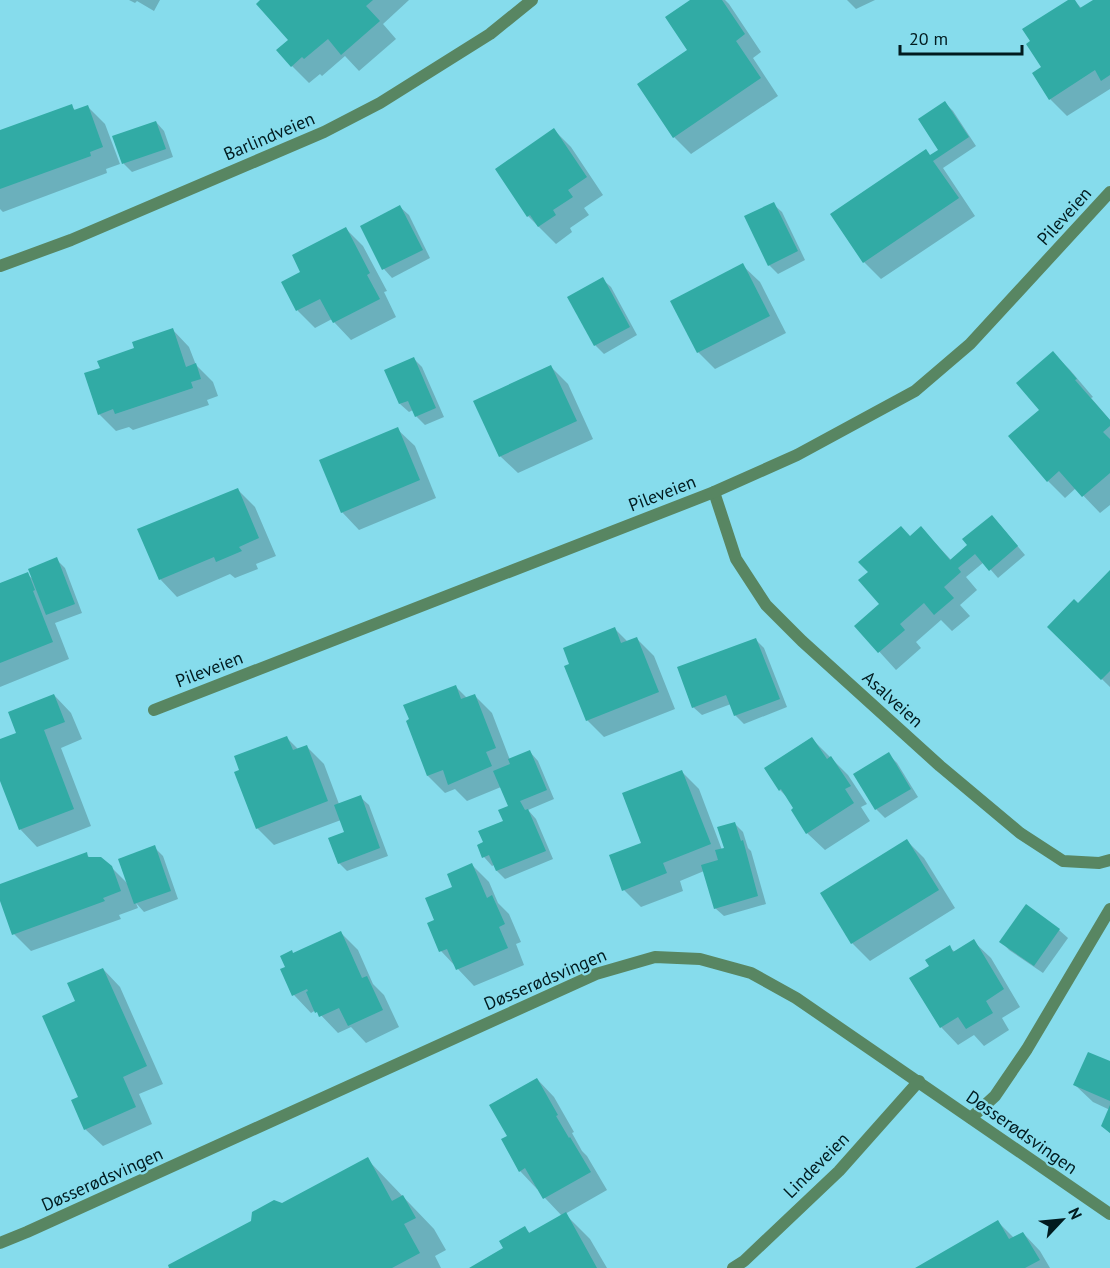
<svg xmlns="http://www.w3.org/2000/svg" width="1110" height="1268" font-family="'PT Sans',sans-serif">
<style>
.shadow{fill:#0003}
.building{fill:#31aba5}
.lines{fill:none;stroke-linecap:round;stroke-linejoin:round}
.street{stroke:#588662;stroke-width:12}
.labels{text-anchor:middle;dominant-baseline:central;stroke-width:4.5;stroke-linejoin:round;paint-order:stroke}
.street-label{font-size:18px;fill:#011b1f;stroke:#86dcec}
</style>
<rect width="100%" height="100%" fill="#86dcec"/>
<g class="shadow">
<polygon points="129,0 160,0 154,11 137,1 135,3"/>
<polygon points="263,0 409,0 383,24 396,39 359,71 345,56 322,76 320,74 309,83 292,66 290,40"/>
<polygon points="693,0 725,0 729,4 761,52 753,58 778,96 691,154 674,137 689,50"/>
<polygon points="847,0 875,0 856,9"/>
<polygon points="1070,0 1074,0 1082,9 1096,0 1110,0 1110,89 1067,116 1050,99 1043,68"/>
<polygon points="945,103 953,111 976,146 943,168 975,216 881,279 864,262 931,157 940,150"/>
<polygon points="71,106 76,111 88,107 105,124 120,164 106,169 107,173 3,212 0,209 0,132"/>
<polygon points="156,122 164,131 173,157 132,172 124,164 114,137"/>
<polygon points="554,130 571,147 603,195 584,208 589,215 570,228 572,232 556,244 528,216"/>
<polygon points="773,204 782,212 805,260 778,274 769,265"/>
<polygon points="400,207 409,215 430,258 392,278 384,269 362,226"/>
<polygon points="346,229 363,246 387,291 384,292 396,317 351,340 334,322 332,319 315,328 298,311 283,282 302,272"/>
<polygon points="742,265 760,282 786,333 715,369 698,352"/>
<polygon points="602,279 611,287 637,335 604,354 595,345"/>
<polygon points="172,329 189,347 196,365 213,382 218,396 207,400 209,405 133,430 129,427 116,431 99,414 101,369"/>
<polygon points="1053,353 1070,370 1093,397 1091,398 1110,420 1110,505 1100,513 1076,488 1065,498 1048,481 1041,410"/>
<polygon points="414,359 422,367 444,417 425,425 416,416 413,410 409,412 400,404"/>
<polygon points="551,367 568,384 593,439 518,473 500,456"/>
<polygon points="397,429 415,446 436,498 359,530 342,512"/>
<polygon points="237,489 255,507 276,556 256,564 258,569 235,578 230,574 177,597 160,579"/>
<polygon points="1000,525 1025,555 998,578 984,562 966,577 977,590 960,605 970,616 952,631 941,620 916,642 921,648 896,670 856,626 881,605 910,537 921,528 952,561"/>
<polygon points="56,559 65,568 82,613 55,623 69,659 0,687 0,585 27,574 34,580"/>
<polygon points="1110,572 1110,687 1049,627 1078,605"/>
<polygon points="615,629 628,642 637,639 654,656 675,709 604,737 587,720"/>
<polygon points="755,639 764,648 787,707 744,724 735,715 731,704 702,715 693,707"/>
<polygon points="456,687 467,698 475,696 492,713 510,760 530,752 538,761 554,799 528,810 536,819 553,859 505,879 497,871 494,865 492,866 484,857 485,843 505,822 510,807 501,787 467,801 455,789 445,793 428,776 408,721"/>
<polygon points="54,695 71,713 82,739 61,748 91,826 37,847 20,829 0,777 0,740 18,734"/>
<polygon points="287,738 299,750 307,747 324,764 339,804 360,797 369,805 388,856 347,871 339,863 346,833 341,820 274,845 257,828"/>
<polygon points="812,739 848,775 867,804 861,807 870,821 825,850 807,833 795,809 789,799 780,790"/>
<polygon points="888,754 897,763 918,797 885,818 876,809"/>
<polygon points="681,771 699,789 722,850 726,849 735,824 743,832 748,848 751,851 766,904 724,916 715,908 704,871 680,881 683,891 641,907 624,890 643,843"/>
<polygon points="907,841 924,858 955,908 870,961 852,943 822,893"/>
<polygon points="154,847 163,856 178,899 144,912 136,903 138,908 119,915 121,919 31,951 14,934 0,896 0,886 86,854 91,859 111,867 130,886"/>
<polygon points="472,865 489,882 498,903 509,914 521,942 516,944 524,965 474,986 441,951 436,920 454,888"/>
<polygon points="1059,930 1068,938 1043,973 1009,950 1001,941"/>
<polygon points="341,933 358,950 373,984 384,995 399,1027 366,1043 351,1027 338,1033 316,1010 311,1013 294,995 288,967 293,954"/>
<polygon points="973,941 991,958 1020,1007 1002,1018 1009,1030 984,1046 974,1035 958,1045 941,1027 931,967 949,947 955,952"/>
<polygon points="103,969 120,987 163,1084 139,1094 152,1124 103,1146 85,1129 80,1098 77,1002"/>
<polygon points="1110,1063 1110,1133 1103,1126 1110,1110 1093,1102 1075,1085"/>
<polygon points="537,1079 554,1097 574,1132 572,1133 582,1151 587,1156 607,1190 565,1214 590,1239 607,1268 472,1268 505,1249 524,1228 531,1234 562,1216 545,1198 538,1188 537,1189 520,1171 503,1140 509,1136"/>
<polygon points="367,1159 434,1229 446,1250 435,1256 441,1268 171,1268"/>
<polygon points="998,1222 1014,1238 1023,1233 1040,1251 1050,1268 918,1268"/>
</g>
<g class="building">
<polygon points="260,0 373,0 366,6 380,21 341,55 328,39 304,59 302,57 291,67 276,50 288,40 256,4"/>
<polygon points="690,0 722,0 745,34 736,41 761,78 673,138 637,84 687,50 665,17"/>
<polygon points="1068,0 1075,0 1080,8 1093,0 1110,0 1110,75 1101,81 1095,70 1049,100 1032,73 1041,67 1026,44 1030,41 1022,29"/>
<polygon points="945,101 969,137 933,161 959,198 863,263 830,214 926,149 930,155 938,150 918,119"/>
<polygon points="72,104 74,110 88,105 103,147 90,152 91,156 0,189 0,130"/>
<polygon points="156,121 166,149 122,164 112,136"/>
<polygon points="554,128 587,177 568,190 573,197 553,210 556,215 538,227 530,215 527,217 495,169"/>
<polygon points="774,202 798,251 768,266 744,216"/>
<polygon points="400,205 423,250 382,270 360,226"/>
<polygon points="346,227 370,273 367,275 380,299 333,323 320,299 296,311 281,282 300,272 292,255"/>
<polygon points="743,263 770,316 697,353 670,301"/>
<polygon points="603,277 630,327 594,346 567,297"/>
<polygon points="173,328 186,367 196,363 201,379 191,382 193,388 115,414 113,409 98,415 84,373 100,368 97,361 134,348 132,342"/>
<polygon points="1053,351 1077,379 1075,380 1110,420 1110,426 1103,432 1110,439 1110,473 1082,497 1059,471 1047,482 1008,436 1039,410 1016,383"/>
<polygon points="414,357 436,408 415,417 408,401 399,404 384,370"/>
<polygon points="551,365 577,421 499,457 473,401"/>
<polygon points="398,427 420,480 341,513 319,460"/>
<polygon points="238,488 259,538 239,547 242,551 216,562 214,557 159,580 137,529"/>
<polygon points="992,515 1018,546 989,571 975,554 958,568 961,572 944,587 954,598 934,615 924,603 900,624 905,630 878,653 854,626 879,604 858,580 868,572 858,562 901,526 910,536 921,526 950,560 967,545 962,539"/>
<polygon points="57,557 75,604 46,615 28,569"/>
<polygon points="1110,570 1110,671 1101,680 1047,627 1074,599 1078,603"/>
<polygon points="28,572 35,590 33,591 53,642 0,663 0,583"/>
<polygon points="615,627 621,643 637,637 659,692 586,721 564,666 569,664 563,648"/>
<polygon points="756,638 780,699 734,716 726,695 692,708 677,667"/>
<polygon points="456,685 461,699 475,694 496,748 486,752 492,766 448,785 443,770 427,776 406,721 409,719 403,705"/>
<polygon points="54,694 65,722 44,730 74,809 19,830 0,781 0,739 16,733 8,712"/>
<polygon points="287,736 293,750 307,745 328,801 256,829 234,772 239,770 234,756"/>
<polygon points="812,737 827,759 831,756 851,786 845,789 854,803 806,834 791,810 793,808 781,789 779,791 764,768"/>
<polygon points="530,750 547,790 520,801 525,810 528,809 546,851 496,871 489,855 482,858 477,845 483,842 478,831 503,821 498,810 508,806 493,771 510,764 508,759"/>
<polygon points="889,752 911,789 875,810 853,774"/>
<polygon points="682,770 711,844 663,863 667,873 622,891 609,855 641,843 622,793"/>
<polygon points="361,795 380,848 338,864 328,838 344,832 334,805"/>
<polygon points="735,822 741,841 743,840 758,896 714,909 701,865 718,860 715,850 724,848 717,827"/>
<polygon points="907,839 939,890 851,944 820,893"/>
<polygon points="155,845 171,891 134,904 118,859"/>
<polygon points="87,852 88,857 101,857 112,866 121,891 103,898 105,901 12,935 0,901 0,884"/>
<polygon points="472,863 487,898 492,895 505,924 499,927 508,948 456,970 447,949 439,952 427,923 434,920 425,898 452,887 447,874"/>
<polygon points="1026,904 1060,929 1034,966 999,942"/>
<polygon points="341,931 362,978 367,976 383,1010 348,1026 339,1008 319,1017 317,1012 315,1013 306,992 308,991 307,989 292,996 280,969 285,967 280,956 292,950 293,953"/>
<polygon points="974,939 1004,989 986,1001 993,1013 966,1029 958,1017 940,1028 909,978 929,966 925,960 950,945 953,952"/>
<polygon points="103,968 147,1066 123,1077 136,1107 84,1130 71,1100 78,1097 42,1016 75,1001 67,983"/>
<polygon points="1088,1052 1110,1061 1110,1101 1073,1085"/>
<polygon points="537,1078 558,1115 556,1116 569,1138 570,1137 591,1172 543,1199 525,1168 519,1172 501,1139 507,1136 489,1105"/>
<polygon points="1110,1105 1110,1133 1101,1126"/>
<polygon points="368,1157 392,1201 403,1195 416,1218 404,1224 420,1253 392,1268 169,1268 168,1265 251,1221 252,1212 274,1200 282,1203"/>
<polygon points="566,1212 597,1268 469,1268 503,1248 499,1241 525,1226 529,1233"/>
<polygon points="998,1220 1009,1239 1023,1232 1040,1260 1025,1268 915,1268"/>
</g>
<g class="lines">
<g class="street">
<polyline points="0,266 71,240 324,132 380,103 490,34 532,0"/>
<polyline points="714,492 736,559 766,605 802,641 940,766 1020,833 1063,861 1099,863 1110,860"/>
<polyline points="154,710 714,492 797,455 915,391 970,344 1110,192"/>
<polyline points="971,1118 995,1096 1027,1049 1110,909"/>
<polyline points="0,1243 27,1232 596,974 655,957 700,959 751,973 796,998 1110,1214"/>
<polyline points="733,1268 744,1261 839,1171 919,1081"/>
</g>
</g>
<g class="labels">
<g class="street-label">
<text transform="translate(269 136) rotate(-23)">Barlindveien</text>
<text transform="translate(1064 216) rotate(-48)">Pileveien</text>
<text transform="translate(662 493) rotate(-21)">Pileveien</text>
<text transform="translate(209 669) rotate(-21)">Pileveien</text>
<text transform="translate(893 699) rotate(42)">Asalveien</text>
<text transform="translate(545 979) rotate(-23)">Døsserødsvingen</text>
<text transform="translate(1022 1132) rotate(35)">Døsserødsvingen</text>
<text transform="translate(816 1165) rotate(-45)">Lindeveien</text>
<text transform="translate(102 1179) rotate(-24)">Døsserødsvingen</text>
</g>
</g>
<g transform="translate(1062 1220) rotate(64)" stroke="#86dcec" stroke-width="4.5" paint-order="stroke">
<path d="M0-4.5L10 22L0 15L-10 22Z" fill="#011b1f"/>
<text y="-9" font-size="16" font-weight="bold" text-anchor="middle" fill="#011b1f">N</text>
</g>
<path d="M900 45v9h122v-9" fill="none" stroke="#011b1f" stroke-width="3"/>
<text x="909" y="45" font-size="18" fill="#011b1f" stroke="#86dcec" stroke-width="4.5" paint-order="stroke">20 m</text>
</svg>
